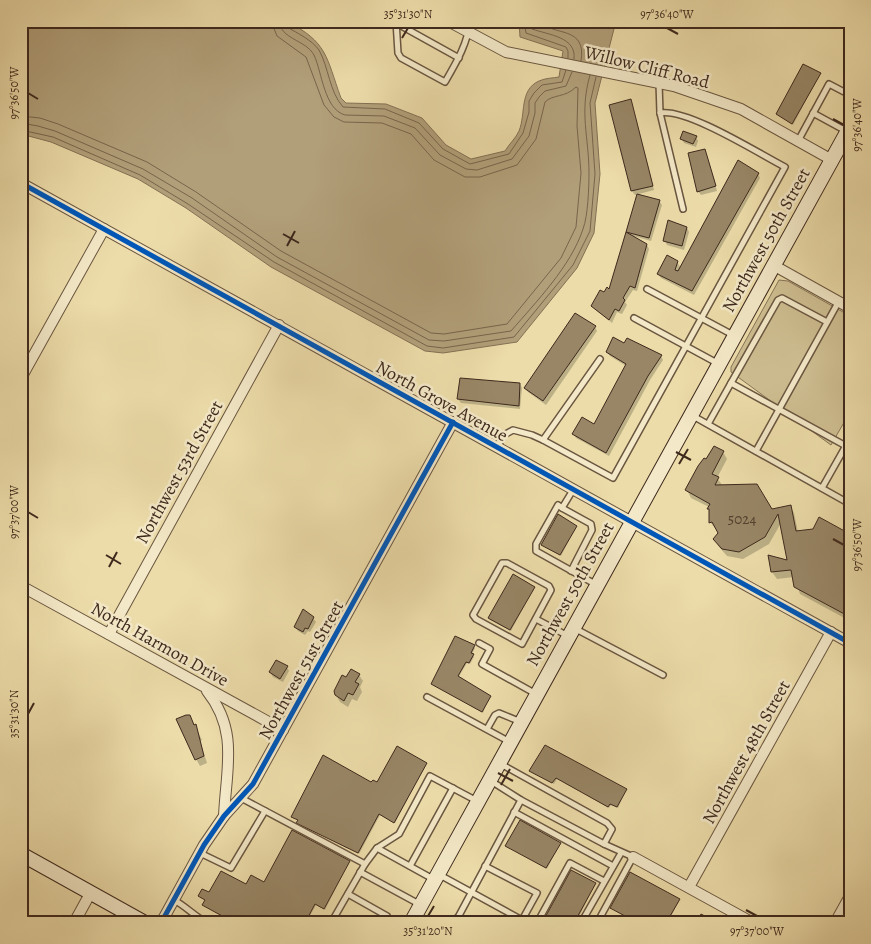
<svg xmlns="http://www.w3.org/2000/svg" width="871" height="944" font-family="Alegreya,serif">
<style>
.green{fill:#cebe91;stroke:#867457}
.water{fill:#b19f79;stroke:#837054}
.shadow{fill:#0003}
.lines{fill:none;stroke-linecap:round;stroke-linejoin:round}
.shore{stroke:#78644b;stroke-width:1}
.building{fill:#988666;stroke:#3e291d}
.lane-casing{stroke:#6a5640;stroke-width:8}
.street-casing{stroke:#6a5640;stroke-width:12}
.secondary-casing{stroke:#3e291d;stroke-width:16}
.lane{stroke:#f3e8c7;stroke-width:5}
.street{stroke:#f3e8c7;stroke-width:10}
.secondary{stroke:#f3e8c7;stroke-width:14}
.cycleway-casing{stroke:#f3e8c7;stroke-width:8}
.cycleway{stroke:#0057b8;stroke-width:5}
.ticks{fill:none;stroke:#3e291d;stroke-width:2}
.labels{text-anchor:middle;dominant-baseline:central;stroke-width:5;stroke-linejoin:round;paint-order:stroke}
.number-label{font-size:15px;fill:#54402f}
.street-label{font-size:18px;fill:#3e291d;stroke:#f3e8c7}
.neatline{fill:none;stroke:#3e291d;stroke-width:2}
.ticks-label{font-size:12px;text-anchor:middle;fill:#3e291d}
</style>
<rect width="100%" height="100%" fill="#ecdca9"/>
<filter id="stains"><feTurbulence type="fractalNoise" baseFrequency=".004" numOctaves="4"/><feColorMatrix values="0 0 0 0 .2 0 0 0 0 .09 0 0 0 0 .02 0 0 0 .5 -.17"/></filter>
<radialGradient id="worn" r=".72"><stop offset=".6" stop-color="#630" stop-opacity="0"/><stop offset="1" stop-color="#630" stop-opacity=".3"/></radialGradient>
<polygon class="green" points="779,280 788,281 850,316 850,412 831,445 731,372 731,367"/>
<path class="water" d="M21,21H286C328,42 326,57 341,98L346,103L386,104L422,118L446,145L471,159L505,151C509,144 516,138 519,131C526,114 519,90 539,81C545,78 554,78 559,77L563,51L520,37L519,21H616L595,103L600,174L594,233L577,268L517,342L443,353L425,351L271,267L186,208L138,179L51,142L21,134Z"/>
<g class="shadow">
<polygon points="820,74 793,125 779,116 778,114"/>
<polygon points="632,105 654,190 635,195 632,191"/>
<polygon points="696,137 698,141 696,147 684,143 682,139"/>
<polygon points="705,150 717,191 701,195 698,191"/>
<polygon points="758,174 760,178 694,295 661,278 658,274 677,262 681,268"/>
<polygon points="659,201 662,205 651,241 633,236 647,245 649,249 637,291 633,290 625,302 627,305 622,314 617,312 612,323 592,306 610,290 630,236 627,231"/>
<polygon points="687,228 689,232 684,250 667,245 665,241"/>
<polygon points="595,327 597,331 546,405 528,392 525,388"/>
<polygon points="624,345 661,356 663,360 650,380 609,456 576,438 574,434 595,425 626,366 610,356 607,352"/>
<polygon points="520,384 522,388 520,409 461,403 458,399"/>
<polygon points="723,452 727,459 717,478 723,486 771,510 790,506 794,513 798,532 850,536 850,621 800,594 794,577 777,579 772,572 789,562 781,523 769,544 743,559 727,556 719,547 714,539 720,534 710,522 709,507 691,498 687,490 707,460"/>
<polygon points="576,527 561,556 542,545"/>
<polygon points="534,588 511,631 490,620 489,618"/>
<polygon points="313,618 316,622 310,632 308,631 305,635 298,631 295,627"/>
<polygon points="456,638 475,648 472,654 474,657 470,664 467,663 458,678 490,696 483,713 432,684"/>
<polygon points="287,667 289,671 283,682 273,677 270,672"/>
<polygon points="359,675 363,681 360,687 362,692 357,701 352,699 348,707 340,702 336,695 346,679"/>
<polygon points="190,716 202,740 200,741 207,763 200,766 196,759"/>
<polygon points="545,747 626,790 618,808 611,805 609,808 557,779 554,784 531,772"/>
<polygon points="426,764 395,823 380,815 359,854 299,824 299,821 293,817"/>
<polygon points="560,844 547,869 508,847"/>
<polygon points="349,862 325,910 316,905 306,923 235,923 204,906 206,901 199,896 264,883"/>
<polygon points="595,884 576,923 543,923"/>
<polygon points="679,900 668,923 637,923 612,908"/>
</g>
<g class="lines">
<g class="shore">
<path d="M279,21C280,39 306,40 314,55C322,72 324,109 345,115L384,116L415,128L440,155L466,169L477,170L512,159L529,136L535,113V103L539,97L545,91L566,86L572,72"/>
<path d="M285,21L287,27C297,33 312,40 319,50C329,68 329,91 343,107L385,109L419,123L443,149L470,164L509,154L523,133L529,112V101L534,93L542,85L562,82L566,70"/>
<polyline points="524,21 526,33 566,47 568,51 568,58"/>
<path d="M530,21L532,29C549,35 577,37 574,59"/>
<path d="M538,21C554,37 587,25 581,61"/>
<path d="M21,116L40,118L58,124L147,162L196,192L281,251L431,333L444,334L507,324L561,258L576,227L581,173L577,126L578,88L576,87C565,98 553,94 545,102L536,139L517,165L480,177H465L434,160L411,134L382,123L344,122L334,117L324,105L306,57L277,36L271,21"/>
<path d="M21,123L38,126L55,131L143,169L192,198L277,257L429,340L444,341L511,331C536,302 571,266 583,229C588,216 589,187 589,173C589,137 579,113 590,75"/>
<polyline points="21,130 53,137 140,175 188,204 274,262 427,346 443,348 514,337 573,265 590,231 595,174 590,103 596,77"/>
</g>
</g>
<g class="building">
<polygon points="803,64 821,73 792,124 776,114"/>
<polygon points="631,99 653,186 631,191 609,105"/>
<polygon points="683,131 697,136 693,144 680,139"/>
<polygon points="705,149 716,186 697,192 688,153"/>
<polygon points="738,160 759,173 692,291 657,274 667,255 678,261 675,270 678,271"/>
<polygon points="637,194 660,200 649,238 626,232"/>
<polygon points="668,220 687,227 682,246 663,241"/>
<polygon points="626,232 647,244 635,288 630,286 623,298 625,300 619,311 615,309 609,320 591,306 600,290 604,292 607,287 609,289"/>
<polygon points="575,313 596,326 543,401 524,388"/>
<polygon points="613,337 624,343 627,338 662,355 648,376 606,453 572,434 582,417 594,424 626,364 606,352"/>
<polygon points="460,378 520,383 519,406 457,399"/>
<polygon points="714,446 724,451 712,474 719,477 715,485 757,484 772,509 791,505 796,531 813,529 819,517 850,534 850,617 794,587 791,570 771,572 768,555 787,560 778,514 765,537 739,552 722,549 713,539 718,533 712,522 709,523 709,509 707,509 710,504 685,490 698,466 704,458 706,459"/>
<polygon points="558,514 577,526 560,555 541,545"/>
<polygon points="513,574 535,587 510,630 488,618"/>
<polygon points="303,609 314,617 308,629 305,628 303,632 294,627"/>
<polygon points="455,636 475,645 471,653 474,654 469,663 466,662 458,676 491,696 482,712 431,684"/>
<polygon points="276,660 288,666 280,679 269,672"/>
<polygon points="351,669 360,674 355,682 359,684 353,695 348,693 344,701 335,695 334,691 342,675 346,677"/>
<polygon points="186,715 190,715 194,725 196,724 204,756 195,760 176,719"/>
<polygon points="545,745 627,789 617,807 610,804 608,807 556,778 552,783 529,771"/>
<polygon points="397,746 427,763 394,823 379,814 358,853 296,823 298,820 291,817 323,755 371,782 373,780 377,782"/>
<polygon points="520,820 561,843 546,868 505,846"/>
<polygon points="292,830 350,861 324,909 315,904 305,923 235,923 202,905 205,900 198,896 202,889 209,892 221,871 246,884 251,875 264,882"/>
<polygon points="571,870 596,883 574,923 542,923"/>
<polygon points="630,872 680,899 666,923 638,923 610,908"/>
<polygon points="701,914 718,923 696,923"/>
</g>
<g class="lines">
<defs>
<g id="lane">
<path d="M396,21L398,53L401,58L445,82C456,63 468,43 470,21"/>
<polyline points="838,21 850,28"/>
<polyline points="396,23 459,58"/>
<polyline points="660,113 683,209"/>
<polyline points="813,113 846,131"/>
<polyline points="798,141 829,84 850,95"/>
<polyline points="647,289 733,335"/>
<polyline points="634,318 717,363"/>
<polyline points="731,383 778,300 782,298 827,322"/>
<polyline points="693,416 850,504"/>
<polyline points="708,424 731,383 846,446"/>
<path d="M543,440L613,478L785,167C758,153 687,108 660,113L659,83"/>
<polyline points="497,447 504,435 513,430 532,435 543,440 600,359"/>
<polyline points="756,451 839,301"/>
<polyline points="822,488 848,442 850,443"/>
<polyline points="573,490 562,508 558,505 536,544 536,551 595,584"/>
<polyline points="562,508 591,524 592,530 571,571"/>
<polygon points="502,563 507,563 549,586 551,590 522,644 476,619 473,615"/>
<polyline points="536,619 568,636"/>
<polyline points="574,628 663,675"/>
<polyline points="479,643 490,649 482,664 536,694"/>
<polyline points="427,697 510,742"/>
<polyline points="487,729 495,715 499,713 521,722"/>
<polyline points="499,763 607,823 612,829 604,844"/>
<polyline points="491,781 521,800 604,844 633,857 597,923"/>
<polyline points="241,798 365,864"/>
<polyline points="514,812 613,866"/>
<polyline points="377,848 433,879"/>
<polyline points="200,853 231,868 265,811"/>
<polyline points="410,866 453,788"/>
<polyline points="485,866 537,893 521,922"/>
<polyline points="360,872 419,904"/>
<polyline points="438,874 522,920"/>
<polyline points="348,894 387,916"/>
<path d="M174,900C187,907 195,917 208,923"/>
<polyline points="335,917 344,923"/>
<polyline points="457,918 466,923"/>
<polyline points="331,923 365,864 377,848 399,834 430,776 477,801"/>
<polyline points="455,923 521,800"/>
<polyline points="537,923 570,863 604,881"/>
<polyline points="581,923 621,853"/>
</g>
<g id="street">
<polyline points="448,21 506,52 674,86 741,109 832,160"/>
<polyline points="21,183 850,643"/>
<polyline points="773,265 850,308"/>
<polyline points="21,378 104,229"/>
<polyline points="21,586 283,730"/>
<polyline points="109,634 279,325"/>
<path d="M207,691C239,731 226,769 224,816"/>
<polyline points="633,857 753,923"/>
<polyline points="689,887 831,632"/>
<polyline points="74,923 91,892"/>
<polyline points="161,923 204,845 224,816 253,784 453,422"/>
<polyline points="835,923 850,896"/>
</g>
<g id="secondary">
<polyline points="21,854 145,923"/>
<polyline points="411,923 850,127"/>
</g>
</defs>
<use href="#lane" class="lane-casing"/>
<use href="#street" class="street-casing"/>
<use href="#secondary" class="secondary-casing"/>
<use href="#lane" class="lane"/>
<use href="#street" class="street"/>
<use href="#secondary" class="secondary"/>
<defs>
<g id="cycleway">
<polyline points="21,183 850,643"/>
<polyline points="161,923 204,845 224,816 253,784 453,422"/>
</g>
</defs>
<use href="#cycleway" class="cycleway-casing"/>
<use href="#cycleway" class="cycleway"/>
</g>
<path class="ticks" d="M667,28L678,34M402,38L408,28M28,93L38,99M833,119L844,125M283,234L299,243M287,246L295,231M676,452L691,460M679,464L688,449M28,512L38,518M833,539L844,545M106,555L121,564M109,567L117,552M28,714L34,703M498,773L513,781M501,785L510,769M746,910L757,916M428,916L434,906"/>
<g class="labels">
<g class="number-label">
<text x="742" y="519">5024</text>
</g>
<g class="street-label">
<text transform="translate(647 67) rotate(14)">Willow Cliff Road</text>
<text transform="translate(766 240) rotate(-61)">Northwest 50th Street</text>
<text transform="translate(442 401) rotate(29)">North Grove Avenue</text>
<text transform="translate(179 472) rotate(-61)">Northwest 53rd Street</text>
<text transform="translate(570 594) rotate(-61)">Northwest 50th Street</text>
<text transform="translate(160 644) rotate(29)">North Harmon Drive</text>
<text transform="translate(301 670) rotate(-61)">Northwest 51st Street</text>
<text transform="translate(746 752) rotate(-61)">Northwest 48th Street</text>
</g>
</g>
<rect width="871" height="944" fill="none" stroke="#ecdca9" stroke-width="55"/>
<rect x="28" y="28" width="816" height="888" class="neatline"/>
<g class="ticks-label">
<text x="408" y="18">35°31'30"N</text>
<text x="667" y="18">97°36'40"W</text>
<text transform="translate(14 93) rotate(-90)" y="4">97°36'50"W</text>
<text transform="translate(857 125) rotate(-90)" y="4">97°36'40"W</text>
<text transform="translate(14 512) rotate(-90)" y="4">97°37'00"W</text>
<text transform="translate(857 545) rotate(-90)" y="4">97°36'50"W</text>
<text transform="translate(14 714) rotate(-90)" y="4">35°31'30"N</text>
<text x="428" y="935">35°31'20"N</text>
<text x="757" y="935">97°37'00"W</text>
</g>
<rect width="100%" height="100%" filter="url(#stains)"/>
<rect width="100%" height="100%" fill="url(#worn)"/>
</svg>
